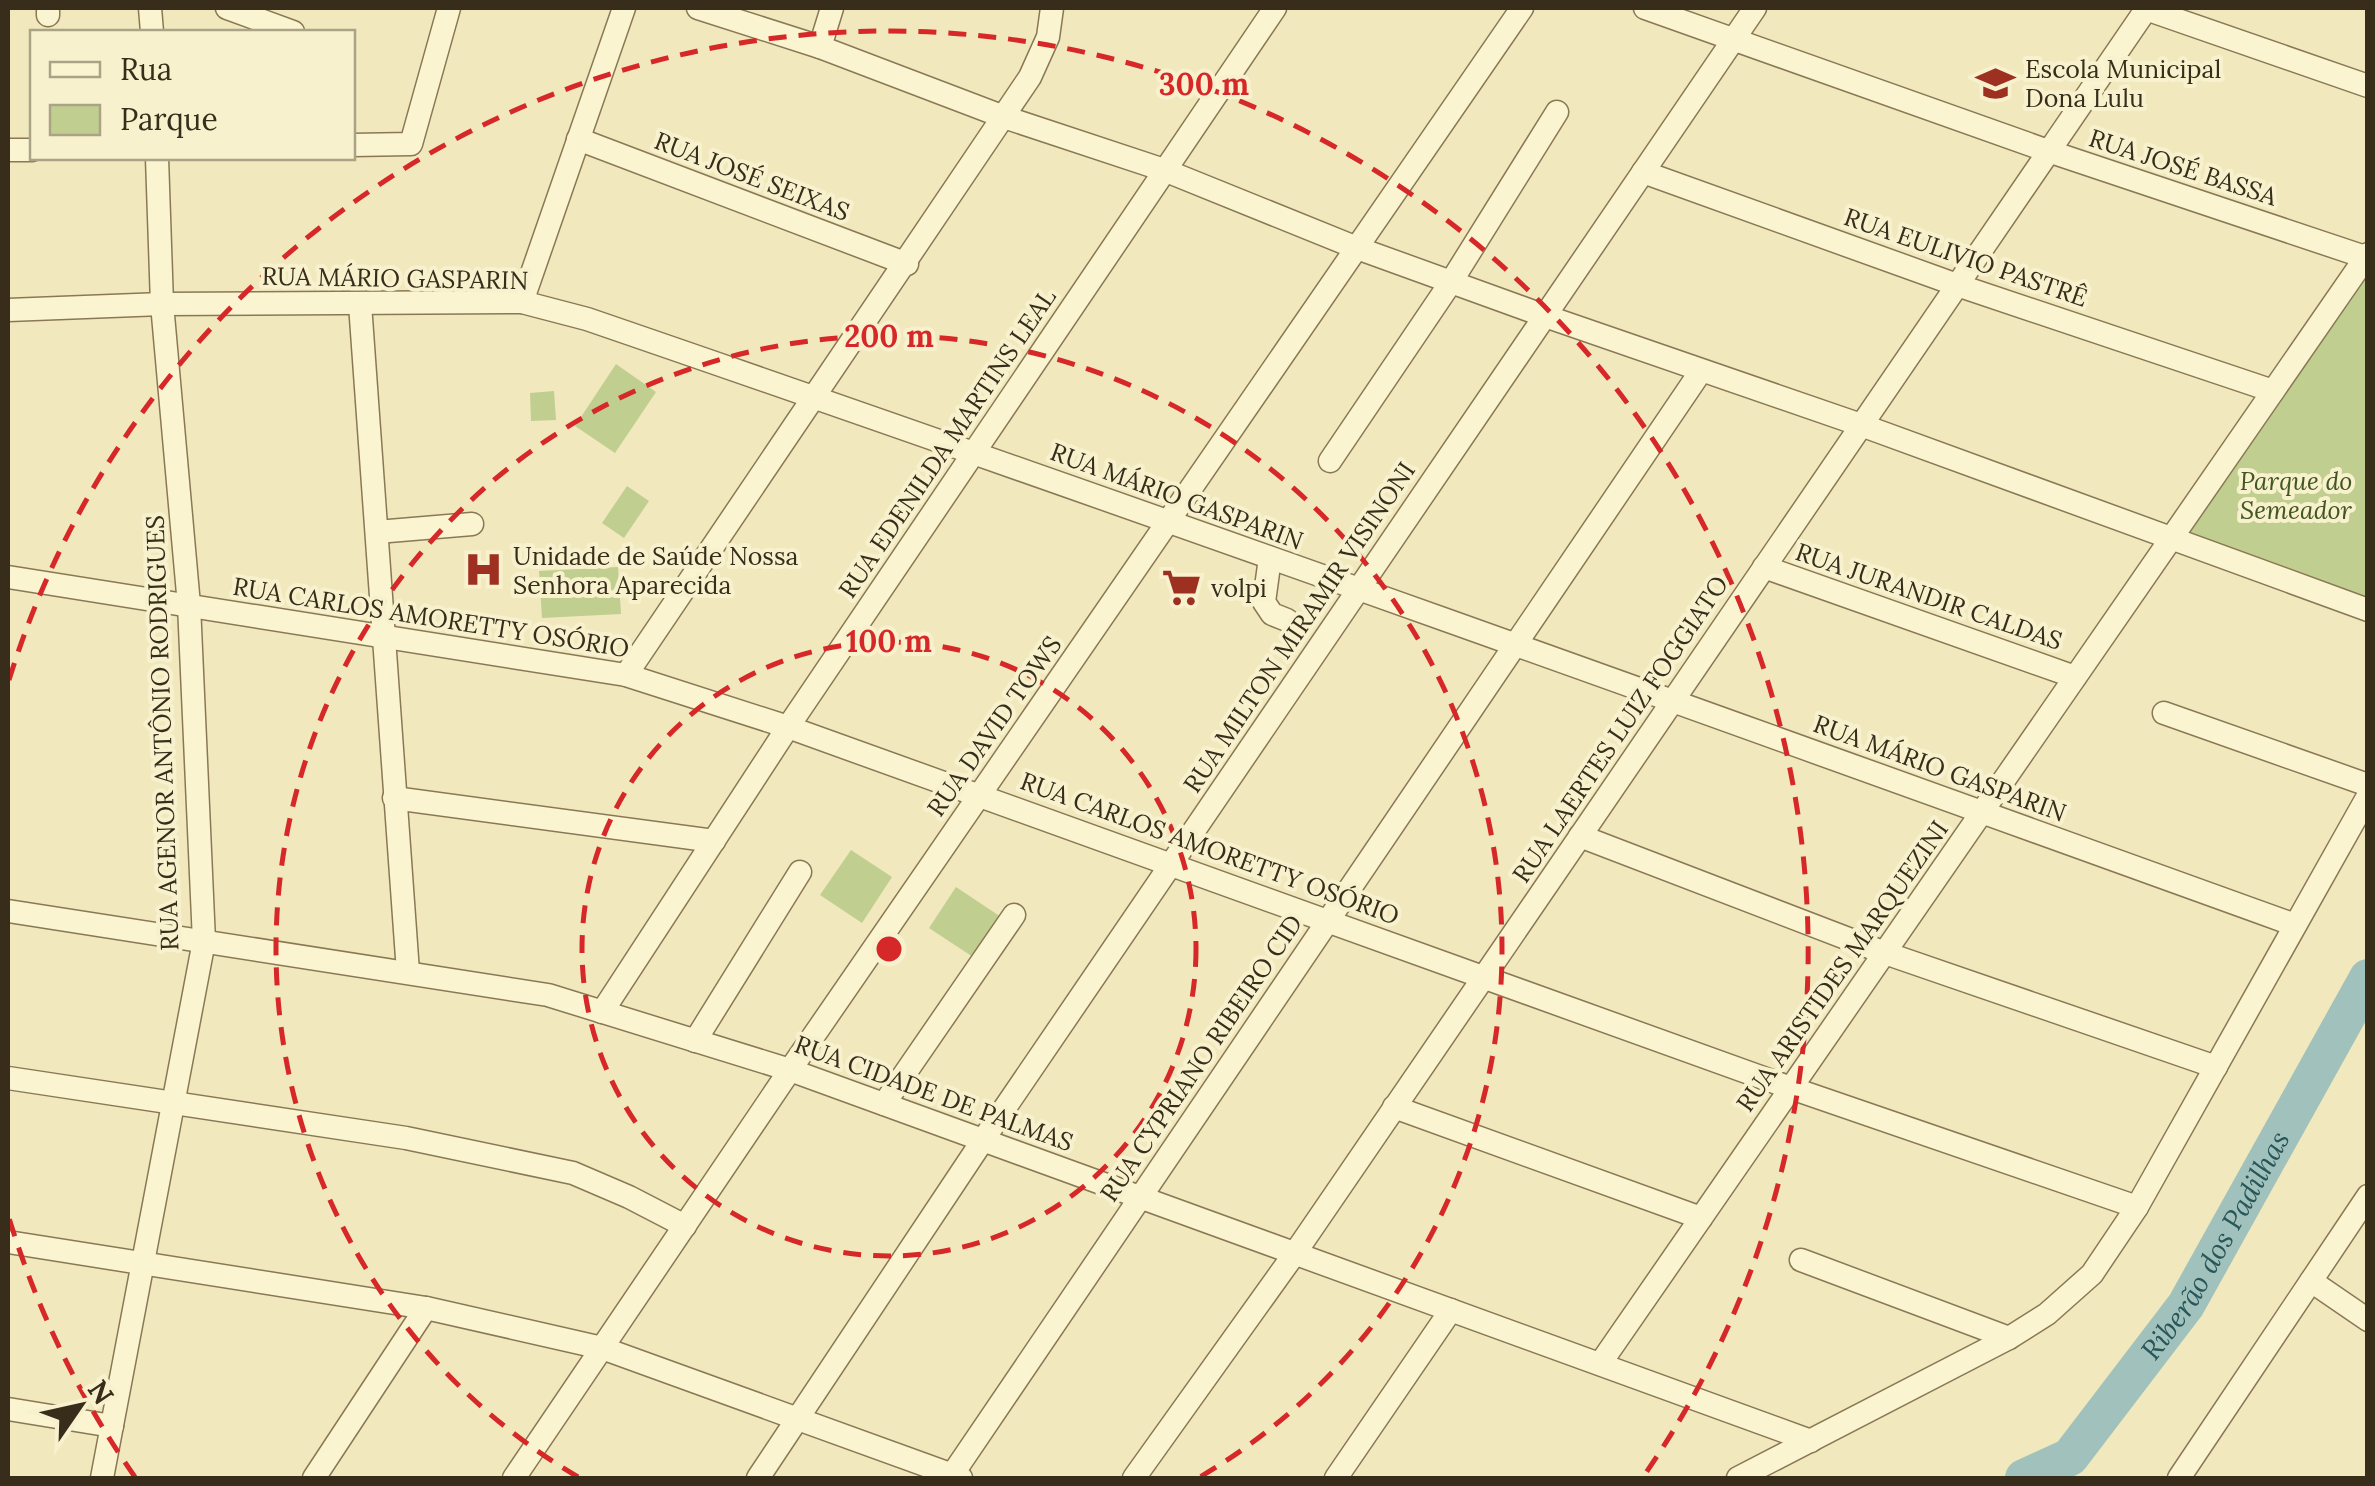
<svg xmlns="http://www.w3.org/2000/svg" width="2375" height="1486" font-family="Lora,serif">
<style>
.green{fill:#c0cf90}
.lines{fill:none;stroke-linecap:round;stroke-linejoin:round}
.river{stroke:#a1c2bc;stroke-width:38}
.minor-casing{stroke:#8a7855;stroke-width:25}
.minor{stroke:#fbf4d0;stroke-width:22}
.ring{fill:none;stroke:#d62828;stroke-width:5;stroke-dasharray:18 12}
.labels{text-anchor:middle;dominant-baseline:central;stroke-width:8;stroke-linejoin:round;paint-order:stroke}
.poi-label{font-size:25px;fill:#382d1b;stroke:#f8f1cd;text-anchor:start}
.street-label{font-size:25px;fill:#382d1b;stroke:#f8f1cd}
.park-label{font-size:25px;font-style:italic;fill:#415620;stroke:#f8f1cd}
.water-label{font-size:28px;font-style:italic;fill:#295659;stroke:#f8f1cd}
.centre{fill:#d62828;stroke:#f8f1cd;stroke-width:5}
.ring-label{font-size:30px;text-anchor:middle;font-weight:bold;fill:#d62828;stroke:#f8f1cd;stroke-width:8;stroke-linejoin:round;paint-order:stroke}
</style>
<rect width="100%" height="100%" fill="#f1e8bd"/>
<g class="green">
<polygon points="2367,267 2367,598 2185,531"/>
<polygon points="616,364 656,392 615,453 575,426"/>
<polygon points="554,391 556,420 531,421 530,393"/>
<polygon points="627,486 649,501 624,538 602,523"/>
<polygon points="618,567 621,614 542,618 539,571"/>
<polygon points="851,850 892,877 862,923 820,895"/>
<polygon points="956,887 1004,919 976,959 929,928"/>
</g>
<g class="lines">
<path class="river" id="s1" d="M2024,1478L2070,1457L2186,1305L2368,978"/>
<defs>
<g id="minor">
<polyline points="150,8 152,32"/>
<polyline points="227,8 293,32"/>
<polyline points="698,8 820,47 1004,117 1164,170 1357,248 1545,316 1861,425 2368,610"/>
<polyline points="1645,8 2048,151 2365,257"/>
<polyline points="2146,9 2368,86"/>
<polyline points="48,15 48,8"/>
<polyline points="820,47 832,8"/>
<polyline points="578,139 907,264"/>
<polyline points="352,145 411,144 449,8"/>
<polyline points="8,150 32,150"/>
<polyline points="1643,172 1957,285 2273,391"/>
<polyline points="522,302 624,8"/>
<polyline points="360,304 408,972"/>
<path d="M8,310L162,304L522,302L587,319C1158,515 1727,720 2295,925"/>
<polyline points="1330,461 1451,282 1557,112"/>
<polyline points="377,532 472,524"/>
<polyline points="1270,558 1264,602 1272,614 1287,620"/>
<polyline points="1764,567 2075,677"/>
<polyline points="8,577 626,675 788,727 1791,1088 2137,1207"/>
<polyline points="626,675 1030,77 1048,37 1052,8"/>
<polyline points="2164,713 2368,785"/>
<polyline points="394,798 714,841"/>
<polyline points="1580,836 1885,953 2216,1067"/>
<polyline points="8,911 548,995 790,1070 1811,1441"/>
<polyline points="602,1012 788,727 1275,8"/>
<polyline points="695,1041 800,872"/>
<polyline points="8,1078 406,1138 573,1173 629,1197 685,1226"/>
<polyline points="884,1104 1014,915"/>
<polyline points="1394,1107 1701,1218"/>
<polyline points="8,1242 426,1308 602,1348 961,1478"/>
<polyline points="1801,1260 2009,1338"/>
<polyline points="2311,1281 2368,1320"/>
<polyline points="1600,1364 2368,254"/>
<polyline points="8,1409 112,1426"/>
<polyline points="102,1478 204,941 189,605 162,304 157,158"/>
<polyline points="314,1478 426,1308"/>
<polyline points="514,1478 790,1070 1522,8"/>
<polyline points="758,1478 983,1140 1755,8"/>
<polyline points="950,1478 1701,371"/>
<polyline points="1134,1478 1295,1253 2147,8"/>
<polyline points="1336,1478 1451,1310"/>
<polyline points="1738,1478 2009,1338 2047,1314 2092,1274 2137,1207 2368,796"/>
<polyline points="2179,1478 2368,1196"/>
</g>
</defs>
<use href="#minor" class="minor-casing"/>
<use href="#minor" class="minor"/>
</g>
<g class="ring">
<circle cx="889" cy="949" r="307"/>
<path d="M578 1477A613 613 0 1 1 1200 1477"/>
<path d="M135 1477A920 920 0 0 1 9 1218M9 680A920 920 0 1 1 1643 1477"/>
</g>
<defs>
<symbol id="school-bare" viewBox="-9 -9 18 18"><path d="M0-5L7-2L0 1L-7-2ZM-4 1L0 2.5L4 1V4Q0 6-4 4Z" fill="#9d3021" stroke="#f8f1cd" stroke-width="2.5" paint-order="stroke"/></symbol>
<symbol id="hospital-bare" viewBox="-9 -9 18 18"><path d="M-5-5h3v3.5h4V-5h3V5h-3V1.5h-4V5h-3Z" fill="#9d3021" stroke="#f8f1cd" stroke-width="2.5" paint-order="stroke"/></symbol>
<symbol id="supermarket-bare" viewBox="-9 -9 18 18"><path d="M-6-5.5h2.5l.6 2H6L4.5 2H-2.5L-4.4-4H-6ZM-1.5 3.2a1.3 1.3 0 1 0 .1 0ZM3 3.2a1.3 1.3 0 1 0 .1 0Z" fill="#9d3021" stroke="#f8f1cd" stroke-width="2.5" paint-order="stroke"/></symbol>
</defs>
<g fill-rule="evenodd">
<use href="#school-bare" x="1968" y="56" width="55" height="55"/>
<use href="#hospital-bare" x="456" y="542" width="55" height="55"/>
<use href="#supermarket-bare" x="1154" y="560" width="55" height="55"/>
</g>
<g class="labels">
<g class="poi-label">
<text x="2025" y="69">Escola Municipal<tspan x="2025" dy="29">Dona Lulu</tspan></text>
<text x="513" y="556">Unidade de Saúde Nossa<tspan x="513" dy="29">Senhora Aparecida</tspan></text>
<text x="1211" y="588">volpi</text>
</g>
<g class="street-label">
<text transform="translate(2183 167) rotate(18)">RUA JOSÉ BASSA</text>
<text transform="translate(752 176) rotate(21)">RUA JOSÉ SEIXAS</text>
<text transform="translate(1966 257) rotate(19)">RUA EULIVIO PASTRÊ</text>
<text transform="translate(395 278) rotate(1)">RUA MÁRIO GASPARIN</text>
<text transform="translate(947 443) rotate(-56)">RUA EDENILDA MARTINS LEAL</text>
<text transform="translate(1177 496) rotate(20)">RUA MÁRIO GASPARIN</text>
<text transform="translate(1929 596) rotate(19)">RUA JURANDIR CALDAS</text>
<text transform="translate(431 617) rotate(9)">RUA CARLOS AMORETTY OSÓRIO</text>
<text transform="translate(1299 627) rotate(-56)">RUA MILTON MIRAMIR VISINONI</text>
<text transform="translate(994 726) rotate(-55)">RUA DAVID TOWS</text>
<text transform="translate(1620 729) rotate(-56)">RUA LAERTES LUIZ FOGGIATO</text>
<text transform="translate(162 733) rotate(-92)">RUA AGENOR ANTÔNIO RODRIGUES</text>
<text transform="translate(1940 768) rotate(20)">RUA MÁRIO GASPARIN</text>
<text transform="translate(1210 848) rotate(20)">RUA CARLOS AMORETTY OSÓRIO</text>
<text transform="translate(1842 966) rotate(-55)">RUA ARISTIDES MARQUEZINI</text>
<text transform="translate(1201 1058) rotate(-56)">RUA CYPRIANO RIBEIRO CID</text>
<text transform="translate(934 1093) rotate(20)">RUA CIDADE DE PALMAS</text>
</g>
<g class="park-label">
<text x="2296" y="481">Parque do<tspan x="2296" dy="29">Semeador</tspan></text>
</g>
<g class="water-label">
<text stroke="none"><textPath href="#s1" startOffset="308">Riberão dos Padilhas</textPath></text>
</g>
</g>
<circle cx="889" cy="949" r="15" class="centre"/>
<g class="ring-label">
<text x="1204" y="95">300 m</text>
<text x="889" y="347">200 m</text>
<text x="889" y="652">100 m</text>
</g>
<rect width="2375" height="1486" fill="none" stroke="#382d1b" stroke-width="20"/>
<rect x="30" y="30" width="325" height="130" fill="#f8f1cd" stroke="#aba386" stroke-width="2.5"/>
<rect x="50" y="62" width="50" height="15" fill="#fbf4d0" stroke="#aba386" stroke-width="2.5"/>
<text x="120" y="80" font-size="30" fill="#382d1b">Rua</text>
<rect x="50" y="105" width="50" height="30" fill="#c0cf90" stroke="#aba386" stroke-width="2.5"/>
<text x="120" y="130" font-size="30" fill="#382d1b">Parque</text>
<g transform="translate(80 1406) rotate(56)" stroke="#f8f1cd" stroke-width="8" paint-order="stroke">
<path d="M0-8L18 38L0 25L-18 38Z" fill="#382d1b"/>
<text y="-15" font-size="28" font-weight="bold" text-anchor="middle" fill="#382d1b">N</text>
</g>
</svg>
